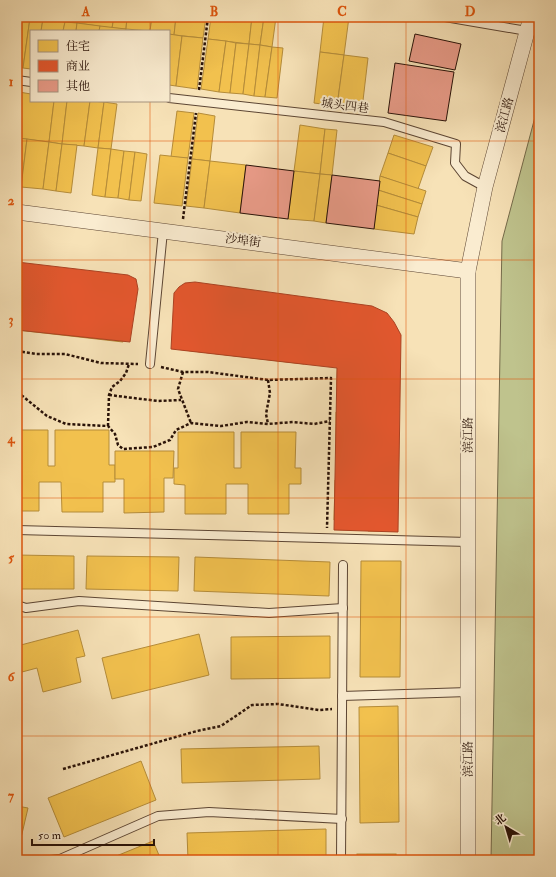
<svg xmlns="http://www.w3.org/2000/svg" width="556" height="877" font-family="'IM FELL Double Pica','Noto Serif SC',serif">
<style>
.green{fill:#bfc38d;stroke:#746a4a}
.homes{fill:#f2c14e;stroke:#b58c39}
.shops{fill:#e4572e;stroke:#ac4222}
.building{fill:#e99b88;stroke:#281107}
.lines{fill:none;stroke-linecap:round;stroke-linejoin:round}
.lane-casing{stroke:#5c4533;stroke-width:10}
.street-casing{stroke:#5c4533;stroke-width:16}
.path{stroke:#281107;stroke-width:2.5;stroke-dasharray:3 2;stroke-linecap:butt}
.lane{stroke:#faecd0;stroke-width:8}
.street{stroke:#faecd0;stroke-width:15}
.grid{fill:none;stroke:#de550c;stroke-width:1;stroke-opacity:0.55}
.labels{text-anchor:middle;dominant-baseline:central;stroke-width:4;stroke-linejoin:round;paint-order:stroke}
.street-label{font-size:12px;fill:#281107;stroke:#faecd0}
.neatline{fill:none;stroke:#de550c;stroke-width:1.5}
.grid-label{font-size:13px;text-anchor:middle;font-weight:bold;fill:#de550c}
</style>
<rect width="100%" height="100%" fill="#f7e2b7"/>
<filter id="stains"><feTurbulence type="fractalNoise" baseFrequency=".005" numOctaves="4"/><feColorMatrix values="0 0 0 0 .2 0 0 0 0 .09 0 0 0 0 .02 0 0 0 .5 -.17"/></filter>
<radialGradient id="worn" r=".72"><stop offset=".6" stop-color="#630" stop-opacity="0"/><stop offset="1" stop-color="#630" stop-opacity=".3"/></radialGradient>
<polygon class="green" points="539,102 539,860 491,860 502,241"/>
<g class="homes">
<polygon points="17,17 30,18 23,68 17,67"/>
<polygon points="53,17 78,17 77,23 52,20"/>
<polygon points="78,17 114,17 112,28 77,23"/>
<polygon points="114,17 127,17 126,29 112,28"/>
<polygon points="127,17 152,17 150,31 126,29"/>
<polygon points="152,17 176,17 174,35 169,34 169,31 150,31"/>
<polygon points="176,17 206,17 203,38 174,35"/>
<polygon points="211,17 252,17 249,44 208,39"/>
<polygon points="252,17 264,17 260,45 249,44"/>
<polygon points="264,17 276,17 272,47 260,45"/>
<polygon points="324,17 349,17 344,55 320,52"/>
<polygon points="30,18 43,19 41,31 31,31 31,69 23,68"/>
<polygon points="43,19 65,22 63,31 41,31"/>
<polygon points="65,22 77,23 76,31 63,31"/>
<polygon points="77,23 100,26 99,31 76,31"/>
<polygon points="100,26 126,29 126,31 99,31"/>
<polygon points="169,34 182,36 176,86 169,85"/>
<polygon points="182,36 203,38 197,89 176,86"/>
<polygon points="208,39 226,41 219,92 201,89"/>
<polygon points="226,41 236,43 230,93 219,92"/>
<polygon points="236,43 249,44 243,94 230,93"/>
<polygon points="249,44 260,45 254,96 243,94"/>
<polygon points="260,45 272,47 265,97 254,96"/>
<polygon points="272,47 283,48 277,98 265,97"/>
<polygon points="320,52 344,55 337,106 314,103"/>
<polygon points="344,55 368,58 362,109 337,106"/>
<polygon points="19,92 31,94 31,101 54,101 49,142 17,138 17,111"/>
<polygon points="54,101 67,101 62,144 49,142"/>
<polygon points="67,101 90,101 84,146 62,144"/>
<polygon points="90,101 104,102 98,148 84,146"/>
<polygon points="104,102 117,104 111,149 98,148"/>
<polygon points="177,111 194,113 188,158 171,157"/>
<polygon points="198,113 215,116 210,161 192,159"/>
<polygon points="300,125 325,129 320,174 294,171"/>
<polygon points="325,129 337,130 332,175 320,174"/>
<polygon points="394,135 433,147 426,166 388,153"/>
<polygon points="17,138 27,139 21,187 17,186"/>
<polygon points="27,139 49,142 43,189 21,187"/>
<polygon points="49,142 62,144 56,191 43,189"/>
<polygon points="62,144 77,145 71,193 56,191"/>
<polygon points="98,148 111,149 105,197 92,195"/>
<polygon points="111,149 124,151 118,198 105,197"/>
<polygon points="124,151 135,152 129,200 118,198"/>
<polygon points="135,152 147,154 141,201 129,200"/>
<polygon points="388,153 426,166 418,189 380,176"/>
<polygon points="160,155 188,158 182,206 154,203"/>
<polygon points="192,159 210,161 204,208 186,206"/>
<polygon points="210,161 246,165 240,213 204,208"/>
<polygon points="294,171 320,174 314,221 288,219"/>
<polygon points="320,174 332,175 326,223 314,221"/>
<polygon points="380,176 426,191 422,204 378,190"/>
<polygon points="378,190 422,204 418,217 376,205"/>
<polygon points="376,205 418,217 414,234 374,229"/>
<polygon points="18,269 60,274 57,299 48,298 47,307 86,311 87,302 77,301 81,276 121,281 118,306 109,305 108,314 126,316 123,342 17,330 17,303 26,304 27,295 17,294"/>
<polygon points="200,292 241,296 238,321 229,320 228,329 267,334 268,325 259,324 262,299 302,303 299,328 290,327 289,336 307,339 304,364 184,350 187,325 207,327 208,318 197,316"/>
<polygon points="372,335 399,336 395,531 368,531 369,513 360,513 359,520 334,520 335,480 360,480 360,488 369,488 370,443 361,443 361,454 336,454 336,412 362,412 361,421 370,421 371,376 362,376 362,385 337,385 338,344 363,344 363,354 372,354"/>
<polygon points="17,430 48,430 48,466 55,466 55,430 109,430 109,465 115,465 115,482 103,482 103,512 62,512 61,482 39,482 39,511 17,511"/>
<polygon points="178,432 234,432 234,468 241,468 241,432 296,432 295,468 301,468 301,484 289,484 289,514 248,514 248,484 226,484 226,514 185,514 185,485 174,484 174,468 178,468"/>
<polygon points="115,451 174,451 173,478 164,478 164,512 124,513 124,479 115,479"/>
<polygon points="17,555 74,556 74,589 17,589"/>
<polygon points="87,556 179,557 178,591 86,589"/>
<polygon points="195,557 330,562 329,596 194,591"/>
<polygon points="361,561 401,561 400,677 360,677"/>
<polygon points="78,630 85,656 76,658 81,682 43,692 37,668 22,672 17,652 17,646"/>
<polygon points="199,634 209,675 112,699 102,658"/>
<polygon points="330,636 330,678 231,679 231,637"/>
<polygon points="398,706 399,822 360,823 359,707"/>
<polygon points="319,746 320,779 182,783 181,749"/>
<polygon points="141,761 156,800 64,837 48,798"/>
<polygon points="17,806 28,808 21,838 17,837"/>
<polygon points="326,829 326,860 188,860 187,833"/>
<polygon points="153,841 161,860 108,860 109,859"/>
<rect x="357" y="854" width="39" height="6"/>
</g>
<g class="shops">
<polygon points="17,262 128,275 136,279 138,289 130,342 17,330"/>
<polygon points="195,282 372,306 387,313 394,322 401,335 398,532 334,530 337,368 171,349 174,293 179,287 185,283"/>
</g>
<g class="building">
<polygon points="415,34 461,44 455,70 409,61"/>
<polygon points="395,63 454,72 446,121 388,113"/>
<polygon points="246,165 294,171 288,219 240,213"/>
<polygon points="332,175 380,181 374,229 326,223"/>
</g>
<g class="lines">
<defs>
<g id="lane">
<polyline points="445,17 527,31"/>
<polyline points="17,80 31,82"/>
<polyline points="169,98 384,122 456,144 455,163 465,176 485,187"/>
<polyline points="150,364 163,231"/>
<polyline points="17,530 468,542"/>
<polyline points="17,605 26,608 79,601 269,613 343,608"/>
<polyline points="342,696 468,692"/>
<polyline points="50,860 60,859 158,816 209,812 342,819"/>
<polyline points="341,860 343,565"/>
</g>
<g id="street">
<polyline points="17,212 468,271"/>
<polyline points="468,860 468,271 485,187 531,17"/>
</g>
</defs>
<use href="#lane" class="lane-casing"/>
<use href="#street" class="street-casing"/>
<g class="path">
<polyline points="199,90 208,17"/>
<polyline points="183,219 196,113"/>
<polyline points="17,351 36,354 65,354 101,363 138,364"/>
<polyline points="161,367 183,372 208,372 268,380 331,378 327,528"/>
<polyline points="183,372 178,389 191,423"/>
<polyline points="268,380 270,393 266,414 268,424"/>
<polyline points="17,395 20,394 47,416 66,424 108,426 115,434 118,445 123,449 153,447 170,440 176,430 191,423 221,426 247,422 268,424 293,422 314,424 330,421"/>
<polyline points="109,395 158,401 181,400"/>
<polyline points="108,426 109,395 112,387 120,381 126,373 129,364"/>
<polyline points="63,769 197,731 221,726 252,705 278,704 319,710 332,709"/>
</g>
<use href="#lane" class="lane"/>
<use href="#street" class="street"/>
</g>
<path class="grid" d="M150,17V31M278,17V860M406,17V860M150,101V860M17,141H539M17,260H539M17,379H539M17,498H539M17,617H539M17,736H539"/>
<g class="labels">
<g class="street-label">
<text transform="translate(345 106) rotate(7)">城头四巷</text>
<text transform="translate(505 115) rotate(-75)">滨江路</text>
<text transform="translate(243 241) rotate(7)">沙埠街</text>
<text transform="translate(468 435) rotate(-90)">滨江路</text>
<text transform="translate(468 759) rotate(-90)">滨江路</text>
</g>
</g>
<rect width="556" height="877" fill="none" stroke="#f7e2b7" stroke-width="44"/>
<rect x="30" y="30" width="140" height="72" fill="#faecd0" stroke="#a69480"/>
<rect x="38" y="40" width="20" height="12" fill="#f2c14e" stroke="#a69480"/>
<text x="66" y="50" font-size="12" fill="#281107">住宅</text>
<rect x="38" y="60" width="20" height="12" fill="#e4572e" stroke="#a69480"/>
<text x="66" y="70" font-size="12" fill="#281107">商业</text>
<rect x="38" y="80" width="20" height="12" fill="#e99b88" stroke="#a69480"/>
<text x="66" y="90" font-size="12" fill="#281107">其他</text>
<g transform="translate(506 827) rotate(322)" stroke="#faecd0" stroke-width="3" paint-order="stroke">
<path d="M0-3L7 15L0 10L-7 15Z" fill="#281107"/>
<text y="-6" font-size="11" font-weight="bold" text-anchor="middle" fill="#281107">北</text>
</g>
<path d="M32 839v6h122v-6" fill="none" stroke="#281107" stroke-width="2"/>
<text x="38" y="839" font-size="12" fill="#281107" stroke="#faecd0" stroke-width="3" paint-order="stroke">50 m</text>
<rect x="22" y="22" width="512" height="833" class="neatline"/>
<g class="grid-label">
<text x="86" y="16">A</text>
<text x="214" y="16">B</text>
<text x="342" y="16">C</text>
<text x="470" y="16">D</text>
<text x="11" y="86">1</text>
<text x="11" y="205">2</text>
<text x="11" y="324">3</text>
<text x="11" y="443">4</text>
<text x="11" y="562">5</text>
<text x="11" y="681">6</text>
<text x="11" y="800">7</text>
</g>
<rect width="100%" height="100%" filter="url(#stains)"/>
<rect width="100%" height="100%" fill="url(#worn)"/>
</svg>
